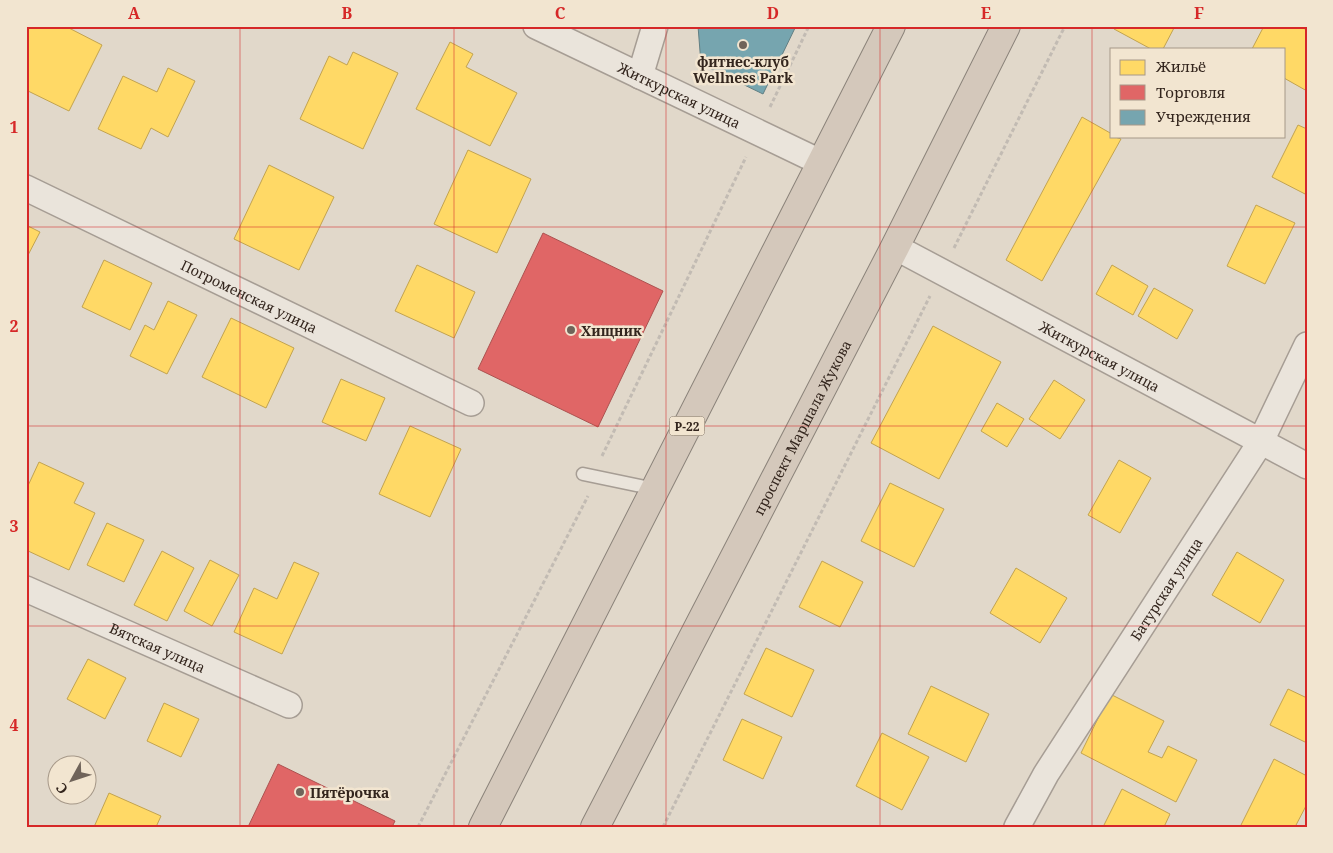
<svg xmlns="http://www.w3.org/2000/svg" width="1333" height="853" font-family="'Noto Serif',serif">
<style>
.homes{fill:#ffd966;stroke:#c2a350}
.shops{fill:#e06666;stroke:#ac5250}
.public{fill:#76a5af;stroke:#627f83}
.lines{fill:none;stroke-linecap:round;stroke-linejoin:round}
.lane-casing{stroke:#a69d94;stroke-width:15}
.street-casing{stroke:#a69d94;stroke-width:28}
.highway-casing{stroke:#8b837a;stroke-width:30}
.path{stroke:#c2bbb3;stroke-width:3;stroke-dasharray:4 2.5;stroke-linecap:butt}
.lane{stroke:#eae4db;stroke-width:12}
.street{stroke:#eae4db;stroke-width:25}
.highway{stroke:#d4c8bb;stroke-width:28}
.grid{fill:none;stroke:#d62828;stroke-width:1;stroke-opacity:0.55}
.poi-dot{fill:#70645a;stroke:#f2e5d0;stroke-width:2}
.labels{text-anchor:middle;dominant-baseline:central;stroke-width:5;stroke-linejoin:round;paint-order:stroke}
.shield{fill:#f2e5d0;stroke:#6c5f53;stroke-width:1}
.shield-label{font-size:12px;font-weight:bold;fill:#33251d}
.poi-label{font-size:14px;font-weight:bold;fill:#33251d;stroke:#f2e5d0;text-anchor:start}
.street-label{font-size:14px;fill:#33251d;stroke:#f2e5d0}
.neatline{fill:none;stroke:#d62828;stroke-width:2}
.grid-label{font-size:16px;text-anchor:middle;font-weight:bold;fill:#d62828}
</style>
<rect width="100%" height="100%" fill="#e1d8ca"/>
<g class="homes">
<polygon points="26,26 65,26 102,45 69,111 26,90"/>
<polygon points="1116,26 1175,26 1163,49 1151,49 1114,29"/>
<polygon points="1264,26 1299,26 1307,30 1307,91 1284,78 1284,49 1252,49"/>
<polygon points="450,42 473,54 466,67 517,93 490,146 416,109"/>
<polygon points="353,52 398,73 363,149 300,119 329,56 347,65"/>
<polygon points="168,68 195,81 168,137 151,128 141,149 98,129 123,76 157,92"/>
<polygon points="1082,117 1112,134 1112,136 1121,139 1042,281 1006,260"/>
<polygon points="1298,125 1307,129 1307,195 1272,177"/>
<polygon points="468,150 531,179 497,253 434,224"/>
<polygon points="269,165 334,197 299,270 234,239"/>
<polygon points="1256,205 1295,223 1265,284 1227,266"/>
<polygon points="26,225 40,232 26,259"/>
<polygon points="104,260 152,283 130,330 82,307"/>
<polygon points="417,265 475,292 454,338 395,311"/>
<polygon points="1112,265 1148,286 1133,315 1096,294"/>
<polygon points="1154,288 1193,310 1177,339 1138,316"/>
<polygon points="168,301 197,315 167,374 130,356 145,325 154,330"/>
<polygon points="231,318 294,348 266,408 202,377"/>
<polygon points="933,326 1001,362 939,479 871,443"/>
<polygon points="341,379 385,398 366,441 322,422"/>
<polygon points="1054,380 1085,400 1060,439 1029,419"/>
<polygon points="997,403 1024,419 1007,447 981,431"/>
<polygon points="410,426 461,449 430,517 379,494"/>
<polygon points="1119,460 1151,478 1120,533 1088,515"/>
<polygon points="39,462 84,483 74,503 95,513 69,570 26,550 26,490"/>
<polygon points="890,483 944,509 914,567 861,541"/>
<polygon points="107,523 144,540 124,582 87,565"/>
<polygon points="162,551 194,568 167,621 134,605"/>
<polygon points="1237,552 1284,580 1260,623 1212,595"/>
<polygon points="210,560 239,575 212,626 184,611"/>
<polygon points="822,561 863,582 840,627 799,607"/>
<polygon points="294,562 319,573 282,654 234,632 254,588 277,599"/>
<polygon points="1016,568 1067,598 1040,643 990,613"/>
<polygon points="766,648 814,670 792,717 744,694"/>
<polygon points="88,659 126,678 105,719 67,699"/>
<polygon points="931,686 989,714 966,762 908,734"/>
<polygon points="1288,689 1307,698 1307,743 1270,725"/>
<polygon points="1110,694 1164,721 1148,752 1162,758 1168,746 1197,760 1176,802 1081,753"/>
<polygon points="164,703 199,719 181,757 147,741"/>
<polygon points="742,719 782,737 763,779 723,760"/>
<polygon points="882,733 929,757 902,810 856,786"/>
<polygon points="1274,759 1307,776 1307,804 1295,827 1240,827"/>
<polygon points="1122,789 1170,814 1164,827 1103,827"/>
<polygon points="109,793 161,816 156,827 94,827"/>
</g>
<g class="shops">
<polygon points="543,233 663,291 598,427 478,369"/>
<polygon points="278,764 395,821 392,827 248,827"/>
</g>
<polygon class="public" points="698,26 796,26 763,94 701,64"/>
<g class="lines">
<defs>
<polyline id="lane" points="583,474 655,489"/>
<g id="street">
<path id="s1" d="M536,26L822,163"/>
<polyline points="640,76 655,26"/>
<path id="s2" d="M26,188L471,403"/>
<path id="s3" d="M895,247L1307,466"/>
<path id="s4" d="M26,589L289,705"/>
<path id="s5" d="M1017,827L1046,774L1260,443L1307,345"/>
</g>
<g id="highway">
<polyline points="483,827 891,26"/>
<path id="s6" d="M595,827L895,247L1006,26"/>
</g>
</defs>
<use href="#lane" class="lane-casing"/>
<use href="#street" class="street-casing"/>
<use href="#highway" class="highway-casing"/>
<g class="path">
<polyline points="770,107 809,26"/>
<polyline points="954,248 1065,26"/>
<polyline points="602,456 746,157"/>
<polyline points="418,827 588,496"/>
<polyline points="663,827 930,296"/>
</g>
<use href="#lane" class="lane"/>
<use href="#street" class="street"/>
<use href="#highway" class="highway"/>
</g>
<path class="grid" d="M240,26V827M454,26V827M666,26V827M880,26V827M1092,26V827M26,227H1307M26,426H1307M26,626H1307"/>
<g class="poi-dot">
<circle cx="743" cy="45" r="5"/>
<circle cx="571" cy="330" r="5"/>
<circle cx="300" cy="792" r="5"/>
</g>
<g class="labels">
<rect class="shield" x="669.5" y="416.5" width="35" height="19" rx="4"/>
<g class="shield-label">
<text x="687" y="426">Р-22</text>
</g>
<g class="poi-label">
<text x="743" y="61" text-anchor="middle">фитнес-клуб<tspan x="743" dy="16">Wellness Park</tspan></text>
<text x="581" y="330">Хищник</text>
<text x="310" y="792">Пятёрочка</text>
</g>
<g class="street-label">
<text stroke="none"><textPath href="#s1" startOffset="159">Житкурская улица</textPath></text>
<text stroke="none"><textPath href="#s2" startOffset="248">Погроменская улица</textPath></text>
<text stroke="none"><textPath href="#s3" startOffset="232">Житкурская улица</textPath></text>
<text stroke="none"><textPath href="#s6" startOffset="450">проспект Маршала Жукова</textPath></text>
<text stroke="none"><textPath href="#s5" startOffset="281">Батурская улица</textPath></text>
<text stroke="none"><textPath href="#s4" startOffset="144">Вятская улица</textPath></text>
</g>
</g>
<rect width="1333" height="853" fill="none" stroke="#f2e5d0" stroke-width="55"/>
<rect x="1110" y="48" width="175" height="90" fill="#f2e5d0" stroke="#a69888"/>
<rect x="1120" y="60" width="25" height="15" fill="#ffd966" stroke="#a69888"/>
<text x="1156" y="72" font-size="15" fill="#33251d">Жильё</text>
<rect x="1120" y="85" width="25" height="15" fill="#e06666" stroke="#a69888"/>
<text x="1156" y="98" font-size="15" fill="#33251d">Торговля</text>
<rect x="1120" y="110" width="25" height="15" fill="#76a5af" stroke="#a69888"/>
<text x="1156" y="122" font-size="15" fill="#33251d">Учреждения</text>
<g transform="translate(72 780) rotate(230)"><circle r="24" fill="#f2e5d0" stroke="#a69888"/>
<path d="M0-4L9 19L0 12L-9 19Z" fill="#70645a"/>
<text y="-8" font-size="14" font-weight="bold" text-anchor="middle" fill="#33251d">С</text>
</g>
<rect x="28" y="28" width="1278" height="798" class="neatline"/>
<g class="grid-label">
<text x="134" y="19">A</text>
<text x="347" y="19">B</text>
<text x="560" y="19">C</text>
<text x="773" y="19">D</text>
<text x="986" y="19">E</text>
<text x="1199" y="19">F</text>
<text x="14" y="133">1</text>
<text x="14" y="332">2</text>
<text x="14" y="532">3</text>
<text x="14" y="731">4</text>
</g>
</svg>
